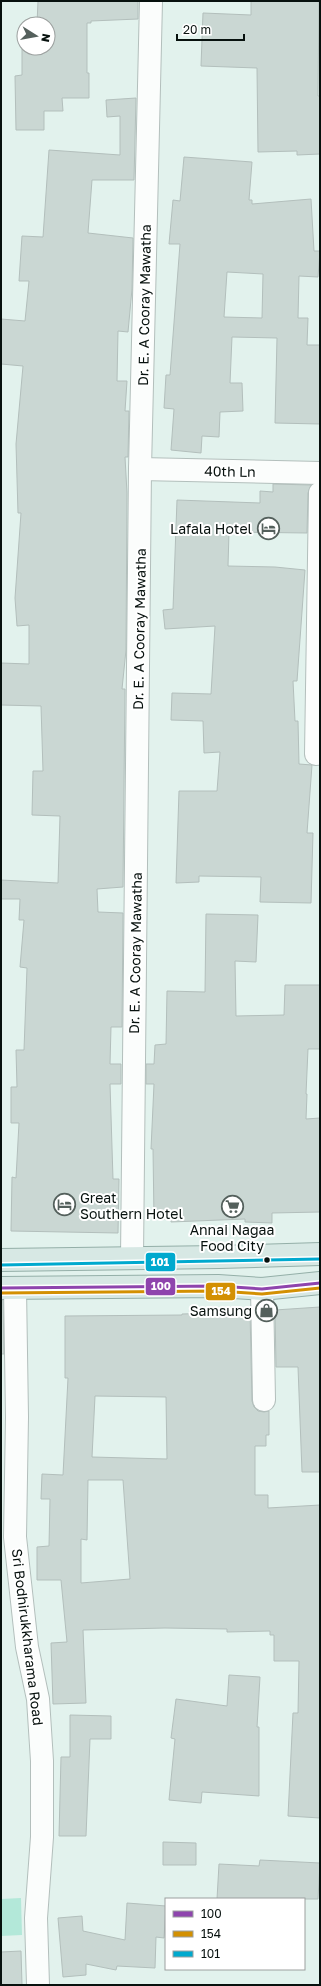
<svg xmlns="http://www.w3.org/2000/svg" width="321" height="1986" font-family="'Golos Text',sans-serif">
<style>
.green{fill:#b3e8d9}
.building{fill:#cad7d3;stroke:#b3bfbc;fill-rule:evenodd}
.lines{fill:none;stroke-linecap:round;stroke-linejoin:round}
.minor-casing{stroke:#b3bfbc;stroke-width:24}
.trunk-casing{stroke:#94afa8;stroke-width:24}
.minor{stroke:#fbfdfc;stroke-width:22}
.trunk{stroke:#d7e8e4;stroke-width:22}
.bus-1-casing{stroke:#fff;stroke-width:6}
.bus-2-casing{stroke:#fff;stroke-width:6}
.bus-3-casing{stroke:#fff;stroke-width:6}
.bus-1{stroke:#8e44ad;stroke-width:3}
.bus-2{stroke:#d39002;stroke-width:3}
.bus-3{stroke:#00a9ce;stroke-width:3}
.bus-dot{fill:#07110e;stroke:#fff;stroke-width:1.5}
.labels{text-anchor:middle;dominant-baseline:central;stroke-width:4;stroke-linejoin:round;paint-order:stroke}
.street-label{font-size:14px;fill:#07110e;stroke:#fff}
.poi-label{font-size:14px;fill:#07110e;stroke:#fff;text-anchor:end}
.line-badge{stroke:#fff;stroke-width:1.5}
.badge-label{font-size:11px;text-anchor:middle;font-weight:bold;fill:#fff}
</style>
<rect width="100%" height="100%" fill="#e2f2ed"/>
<polygon class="green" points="21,1898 22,1935 1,1936 1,1899"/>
<g class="building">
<polygon points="38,1 138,1 138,19 91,21 91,23 87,23 87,73 89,73 89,98 62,98 63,111 44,111 44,130 16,130 15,76 22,75 22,26 24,26 24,48 48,48 48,24 37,24"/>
<polygon points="251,1 319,1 318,96 320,96 320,154 297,155 297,151 258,152 257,68 201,66 203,13 251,15"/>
<polygon points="136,98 134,180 92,180 88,233 133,238 132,289 128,332 118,331 117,381 127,381 125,411 129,411 128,457 125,457 127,493 126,650 122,689 125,689 123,887 97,889 98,912 123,913 122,1027 111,1027 110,1064 121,1064 121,1084 110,1084 113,1179 119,1179 118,1233 11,1231 12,1177 16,1178 19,1123 11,1123 11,1087 17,1087 16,1050 24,1050 27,968 20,967 24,920 19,920 20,899 1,899 1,880 58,883 60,816 32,815 33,771 43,771 41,706 1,705 1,663 29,664 29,625 17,626 15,598 21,513 18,513 16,444 23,366 1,364 1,319 25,321 29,281 19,281 22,236 43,237 49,150 120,155 120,116 107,117 106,100"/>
<path d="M184,157L252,162L249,200H252V204L311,199L314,251H320L318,277L299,276L298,318H308L307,345H320V424L275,423L277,338L232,337L230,383H242L243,411L220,412L219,437L202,436L201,453L171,450L174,409L164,408L166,375H170L180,244H169L173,200L180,201ZM227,272L263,274L262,318L224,317Z"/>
<polygon points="273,484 311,485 308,493 307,533 229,532 228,566 275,567 305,570 297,681 293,681 295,721 298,721 299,764 312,765 307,833 313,833 311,903 260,902 261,877 199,876 199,882 176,883 179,791 217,791 220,752 204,753 203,721 171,720 172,693 211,694 215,626 165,629 163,610 173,609 177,500 260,503 260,491 273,492"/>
<polygon points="206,914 258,915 256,962 235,961 236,1016 284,1015 285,985 320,985 320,1049 308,1049 306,1094 307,1094 306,1119 320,1118 320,1212 272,1213 272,1223 245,1222 245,1219 171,1222 171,1219 154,1219 153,1149 151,1149 154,1084 146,1084 146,1064 154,1064 155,1045 166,1044 167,991 205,992"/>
<polygon points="1,1300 3,1300 4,1354 1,1354"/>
<polygon points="320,1307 320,1472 302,1472 298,1367 276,1367 275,1310"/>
<path d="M219,1311H250L252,1401L254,1407L258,1411L264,1412L269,1411V1435H266V1446H255V1495H268V1508L320,1505V1818L288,1816L293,1713H298L299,1661H274V1635H270V1631L227,1632V1629L165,1628L83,1630L86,1703L53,1704L51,1643L67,1642L61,1580H37V1547L49,1546L50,1499H41L42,1474L63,1475L68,1378H65V1316L182,1315V1314L219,1313ZM95,1396L166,1397L167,1459L92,1457ZM88,1480H123L130,1579L81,1583V1539L87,1540Z"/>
<polygon points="229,1675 260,1677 257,1727 259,1727 259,1796 202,1792 201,1803 169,1800 175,1739 171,1738 176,1699 227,1706"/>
<polygon points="70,1715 111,1716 111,1739 90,1739 86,1836 59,1836 61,1757 70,1757"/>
<polygon points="163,1842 196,1843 196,1865 163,1865"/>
<polygon points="260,1860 320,1863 318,1899 217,1899 219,1864 259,1866"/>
<polygon points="127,1903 166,1906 164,1938 156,1937 155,1968 117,1966 116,1970 86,1964 86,1975 63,1977 58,1918 82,1916 83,1931 125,1940"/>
<polygon points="21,1951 22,1985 1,1985 1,1952"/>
</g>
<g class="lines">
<defs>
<g id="minor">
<polyline points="140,469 320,473"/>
<polyline points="316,754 320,493"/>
<polyline points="132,1258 140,469 151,1"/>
<polyline points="15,1288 17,1417 15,1537 27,1647 38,1699 42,1761 42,1837 36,1918 38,1985"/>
<polyline points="262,1289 264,1400"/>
</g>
<g id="trunk">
<polyline points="1,1260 219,1257 320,1254"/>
<polyline points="1,1288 218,1286 262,1289 320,1283"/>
</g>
</defs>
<use href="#minor" class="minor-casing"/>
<use href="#trunk" class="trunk-casing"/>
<use href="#minor" class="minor"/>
<use href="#trunk" class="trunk"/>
<defs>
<polyline id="bus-1" points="1,1288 218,1286 262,1289 320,1283"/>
<polyline id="bus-2" points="1,1293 218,1291 262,1294 320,1288"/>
<polyline id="bus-3" points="1,1265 320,1259"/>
</defs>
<use href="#bus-1" class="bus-1-casing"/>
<use href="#bus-2" class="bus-2-casing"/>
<use href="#bus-3" class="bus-3-casing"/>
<use href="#bus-1" class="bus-1"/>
<use href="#bus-2" class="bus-2"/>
<use href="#bus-3" class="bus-3"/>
</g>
<defs>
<symbol id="hotel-ring" viewBox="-11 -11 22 22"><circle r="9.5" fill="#fff" stroke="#54605c" stroke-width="1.5"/><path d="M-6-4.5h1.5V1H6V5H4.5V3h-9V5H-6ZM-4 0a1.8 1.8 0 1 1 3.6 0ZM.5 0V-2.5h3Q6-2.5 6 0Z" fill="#54605c"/></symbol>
<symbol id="supermarket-ring" viewBox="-11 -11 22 22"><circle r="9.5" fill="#fff" stroke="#54605c" stroke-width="1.5"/><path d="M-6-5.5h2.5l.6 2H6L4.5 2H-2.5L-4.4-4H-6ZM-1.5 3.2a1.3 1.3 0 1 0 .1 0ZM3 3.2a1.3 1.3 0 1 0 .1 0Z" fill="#54605c"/></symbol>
<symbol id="shop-ring" viewBox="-11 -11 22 22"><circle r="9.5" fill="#fff" stroke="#54605c" stroke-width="1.5"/><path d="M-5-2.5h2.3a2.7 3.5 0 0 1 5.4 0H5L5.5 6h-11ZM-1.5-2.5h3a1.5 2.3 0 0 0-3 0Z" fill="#54605c"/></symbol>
</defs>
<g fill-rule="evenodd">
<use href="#hotel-ring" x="256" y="516" width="25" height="25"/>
<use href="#hotel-ring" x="52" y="1192" width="25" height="25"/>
<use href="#supermarket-ring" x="220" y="1194" width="25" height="25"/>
<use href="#shop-ring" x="254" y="1298" width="25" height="25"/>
</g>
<circle class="bus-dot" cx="267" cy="1260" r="3.5"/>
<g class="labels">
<g class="street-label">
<text transform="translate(144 305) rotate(-89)">Dr. E. A Cooray Mawatha</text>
<text transform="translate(230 471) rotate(1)">40th Ln</text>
<text transform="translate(139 629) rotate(-89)">Dr. E. A Cooray Mawatha</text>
<text transform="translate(135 953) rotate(-89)">Dr. E. A Cooray Mawatha</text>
<text transform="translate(28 1637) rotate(83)">Sri Bodhirukkharama Road</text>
</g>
<g class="poi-label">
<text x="252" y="528">Lafala Hotel</text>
<text x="80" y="1197" text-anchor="start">Great<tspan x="80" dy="16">Southern Hotel</tspan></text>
<text x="232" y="1229" text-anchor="middle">Annai Nagaa<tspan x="232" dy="16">Food City</tspan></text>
<text x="252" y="1310">Samsung</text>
</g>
</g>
<g class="line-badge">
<rect x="145" y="1252" width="31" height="20" rx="4" fill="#00a9ce"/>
<rect x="145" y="1277" width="31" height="19" rx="4" fill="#8e44ad"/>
<rect x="205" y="1282" width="31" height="19" rx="4" fill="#d39002"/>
</g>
<g class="badge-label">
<text x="160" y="1266">101</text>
<text x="161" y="1290">100</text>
<text x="221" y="1295">154</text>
</g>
<rect width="321" height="1986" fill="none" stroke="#07110e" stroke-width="4"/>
<rect x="165" y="1898" width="140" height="72" fill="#ffffff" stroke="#9ca09f"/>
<rect x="173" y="1911" width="20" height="6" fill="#8e44ad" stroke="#9ca09f"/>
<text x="201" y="1918" font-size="12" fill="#07110e">100</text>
<rect x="173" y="1931" width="20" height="6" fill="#d39002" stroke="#9ca09f"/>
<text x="201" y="1938" font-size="12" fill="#07110e">154</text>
<rect x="173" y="1951" width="20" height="6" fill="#00a9ce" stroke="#9ca09f"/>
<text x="201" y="1958" font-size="12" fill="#07110e">101</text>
<g transform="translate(36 36) rotate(101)"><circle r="19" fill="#ffffff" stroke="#9ca09f"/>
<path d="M0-3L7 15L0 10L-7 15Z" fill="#54605c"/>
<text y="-6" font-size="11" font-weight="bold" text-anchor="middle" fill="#07110e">N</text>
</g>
<path d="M177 34v6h67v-6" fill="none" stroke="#07110e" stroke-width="2"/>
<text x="183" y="34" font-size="12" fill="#07110e" stroke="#ffffff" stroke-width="3" paint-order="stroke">20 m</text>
</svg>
